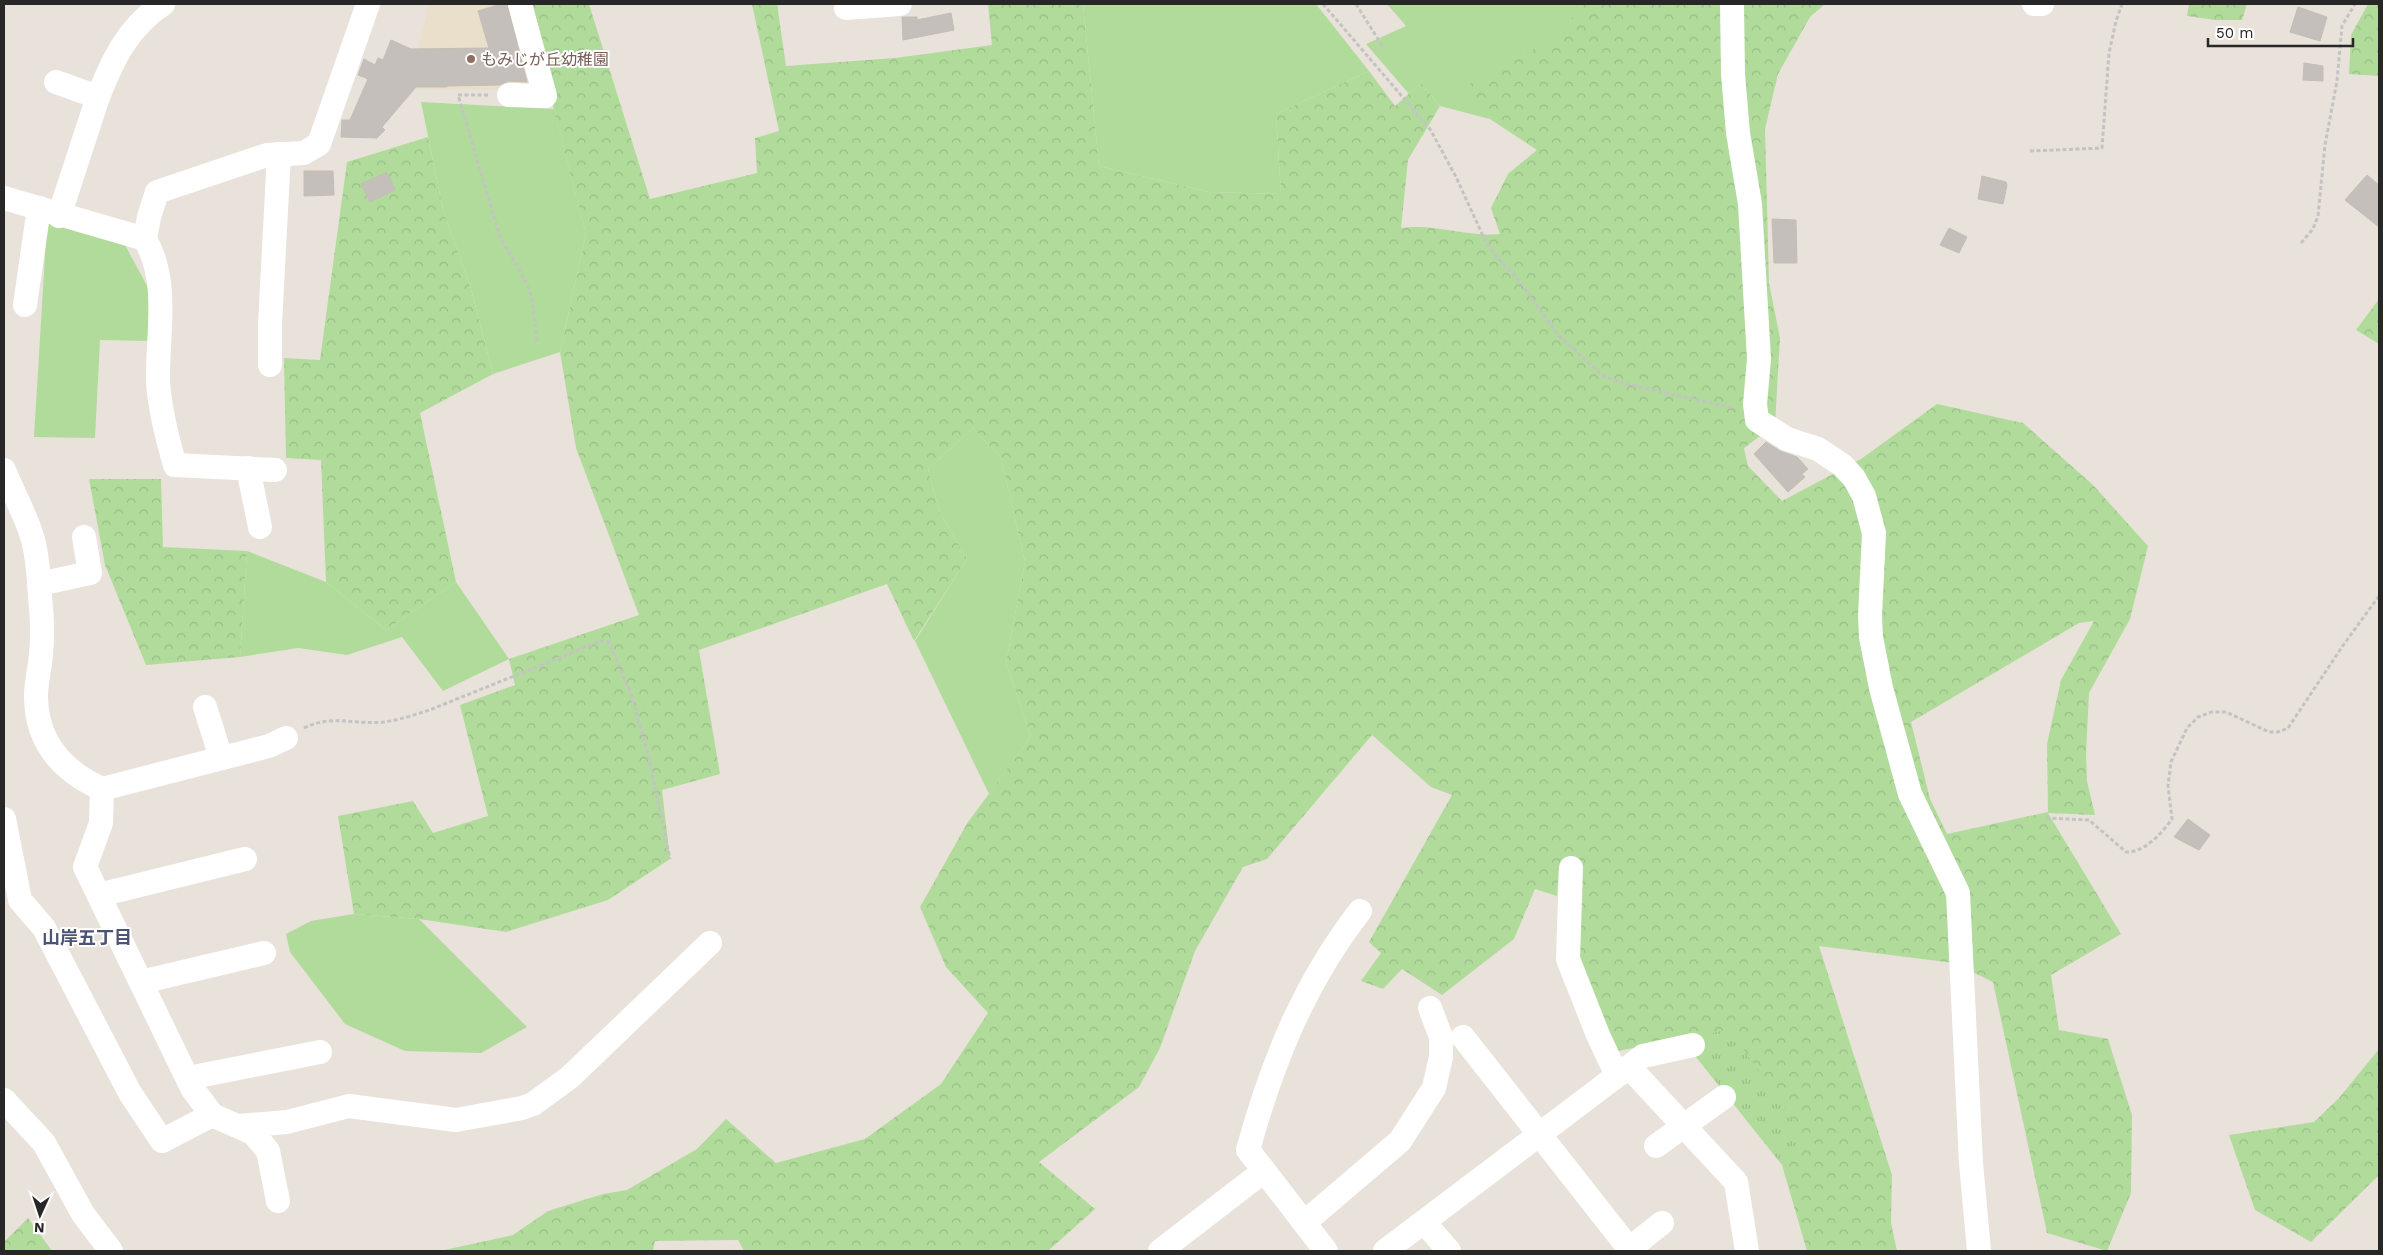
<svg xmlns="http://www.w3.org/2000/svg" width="2383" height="1255" font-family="'Work Sans','Noto Sans JP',sans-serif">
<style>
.education{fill:#e9dfca}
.grass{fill:#b1db9b}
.forest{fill:url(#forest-crowns);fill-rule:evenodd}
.park{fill:url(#park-tufts)}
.building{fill:#c4bfba;stroke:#c3beb4}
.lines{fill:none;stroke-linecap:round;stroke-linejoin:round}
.path{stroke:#c3c3c3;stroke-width:3;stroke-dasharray:4 2.5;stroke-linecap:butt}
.minor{stroke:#fff;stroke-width:24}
.education-dot{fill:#8d6e63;stroke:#fff;stroke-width:2}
.labels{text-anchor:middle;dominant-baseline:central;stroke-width:4;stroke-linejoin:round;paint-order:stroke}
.education-label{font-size:16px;fill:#785e54;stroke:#fff;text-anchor:start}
.neighbourhood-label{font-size:18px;font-weight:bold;fill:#4c5473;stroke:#fff}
</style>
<defs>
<pattern id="forest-crowns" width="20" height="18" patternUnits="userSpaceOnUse" patternTransform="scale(1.25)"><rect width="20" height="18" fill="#b1db9b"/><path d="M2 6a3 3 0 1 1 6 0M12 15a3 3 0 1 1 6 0" fill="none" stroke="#98bc86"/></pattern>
<pattern id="park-tufts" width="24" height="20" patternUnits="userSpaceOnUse" patternTransform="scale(1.25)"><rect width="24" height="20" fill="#b1db9b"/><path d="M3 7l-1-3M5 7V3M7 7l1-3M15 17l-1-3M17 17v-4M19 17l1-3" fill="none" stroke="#98bc86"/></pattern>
</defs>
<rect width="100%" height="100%" fill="#e9e2da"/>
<polygon class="education" points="429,4 513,4 537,90 408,90 408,71 419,46"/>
<g class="grass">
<polygon points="1083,4 1316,4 1369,71 1276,114 1281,194 1209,192 1099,166"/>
<polygon points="1387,4 1582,4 1562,34 1461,89 1490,119 1440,106 1421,83 1409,94 1366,44 1406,26"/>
<polygon points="421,102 554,109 586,234 560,352 493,374 471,289 443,209"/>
<polygon points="47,223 78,230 125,245 152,295 148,341 100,340 95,438 34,437"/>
<polygon points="973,428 1001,458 1025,562 1006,663 1031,737 989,794 915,641 967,559 940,513 928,469"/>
<polygon points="247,551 326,582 386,630 456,582 509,659 443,691 402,637 347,655 298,648 240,657"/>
<polygon points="354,914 419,919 527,1027 481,1053 405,1051 345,1024 290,952 286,934 311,921"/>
</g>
<g class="forest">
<path d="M530,4H589L650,199L757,173L755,138L779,131L752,4H777L786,66L895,58L992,45L988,4H1083L1099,166L1209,192L1281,194L1276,114L1369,71L1395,106L1421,83L1440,106L1408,160L1401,228C1434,223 1467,237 1500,234L1491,208L1508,174L1537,150L1490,119L1460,89L1561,34L1582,4H1825L1810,17L1778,74L1765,129L1769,283L1780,338L1775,425L1744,448L1748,466L1782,501L1861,459L1937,404L2023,423L2093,485L2148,546L2130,619L2089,693L2086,754L2087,781L2095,815L2048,813L2121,934L2051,975L2059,1030L2108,1039L2132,1115L2131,1193L2107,1251L2047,1233L1993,982L1954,963L1819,946L1892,1175L1891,1223L1897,1251H1807L1782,1165L1809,1143L1696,1037L1617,1051L1577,953L1581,865L1559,867L1557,896L1535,889L1514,939L1442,995L1402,969L1383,989L1361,981L1381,953L1369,942L1452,795L1431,787L1372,735L1267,859L1243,867L1195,951L1160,1048L1139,1087L1039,1162L1095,1209L1048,1251H744L738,1240L655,1241L653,1251H440L513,1235L548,1211L603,1194L627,1190L697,1149L726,1119L776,1163L865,1139L941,1084L988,1013L946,967L920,907L968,822L1031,737L1006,663L1025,562L1001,458L973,428L928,469L940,513L967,559L914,641L887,584L699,650L720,774L662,790L670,859L608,900L506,932L419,919L354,914L338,816L413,801L433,833L488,816L460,705L515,685L509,659L639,615L576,448L560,352L586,234L529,13ZM2094,621L2061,680L2047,744L2048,812L1947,834L1930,799L1911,722L2079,623Z"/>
<polygon points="2189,4 2247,4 2242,20 2215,20 2187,16"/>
<polygon points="2368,4 2379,4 2379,76 2349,74 2351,35"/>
<polygon points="428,137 443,209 471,289 493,374 420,413 456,582 386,630 326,582 321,460 286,458 284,358 320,360 347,162"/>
<polygon points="2379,299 2379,344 2356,330"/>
<polygon points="89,479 161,479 163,547 247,551 240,657 146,665 105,565"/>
<polygon points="2379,1049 2379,1175 2311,1242 2255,1210 2229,1135 2314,1122 2339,1098"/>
<polygon points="28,1218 52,1251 4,1251 4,1242"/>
</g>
<polygon class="park" points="1729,1029 1810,1143 1782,1165 1696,1057 1696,1037"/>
<g class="building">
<polygon points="501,4 507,4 527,82 509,81 500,85 448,86 447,87 416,87 382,127 385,130 377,138 341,137 342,120 350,120 368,79 358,75 364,59 375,65 378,58 383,60 391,40 411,49 489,48 478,11"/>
<polygon points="2298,7 2327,17 2320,41 2290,32"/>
<polygon points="951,13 954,30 903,40 902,17 917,17 917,20"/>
<polygon points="2304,63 2323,66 2323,81 2303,80"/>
<polygon points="304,171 333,171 334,195 304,196"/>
<polygon points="387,172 395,190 370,202 361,184"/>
<polygon points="2367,175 2379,185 2379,227 2345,200"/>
<polygon points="1982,176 2006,182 2007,185 2003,204 1978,199"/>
<polygon points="1772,219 1796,220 1797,263 1774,263"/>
<polygon points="1949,228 1967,237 1959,253 1940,245"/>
<polygon points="1766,442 1780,451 1797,457 1808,469 1802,474 1805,477 1788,492 1754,454"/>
<polygon points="2188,819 2210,835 2199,850 2174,837"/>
</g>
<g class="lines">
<g class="path">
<polyline points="1323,4 1430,129 1456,177 1483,236 1494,254 1519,280 1558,335 1602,375 1621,383 1734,408"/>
<polyline points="1356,4 1383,47"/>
<polyline points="488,95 458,95 500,237 526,282 532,298 537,342"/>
<polyline points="2030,151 2102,148 2109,53 2116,21 2122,4"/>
<polyline points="2301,243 2313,229 2318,216 2325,145 2337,81 2342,26 2355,4"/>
<path d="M304,728C333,714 354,725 384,722C400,720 417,714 432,709L601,641L609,642L631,694L647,750L670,859"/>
<path d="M2046,818L2089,820L2126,852C2144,853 2162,833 2172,819L2168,786L2171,762L2187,728L2198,717L2212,712H2226L2269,732H2278L2288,728L2344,644L2379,596"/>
</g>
<g class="minor">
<polyline points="1732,4 1733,74 1738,133 1750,204 1759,359 1755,404 1757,420 1787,439 1818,449 1842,465 1854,478 1864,496 1874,533 1870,616 1871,637 1881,688 1910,794 1958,893 1971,1163 1979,1251"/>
<polyline points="2034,4 2042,4"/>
<polyline points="846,8 900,4"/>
<polyline points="56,82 98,97 59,216"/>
<polyline points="509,95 545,96 520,4"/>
<path d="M98,97C113,59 128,27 163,4"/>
<polyline points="4,198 145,239 149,217 157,192 267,155 304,153 319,144 368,4"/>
<path d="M145,239C170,283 157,334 158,382C160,410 167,438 175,465L275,470"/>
<polyline points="25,305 39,208"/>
<polyline points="270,365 270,324 279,154"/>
<polyline points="248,468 260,527"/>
<path d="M4,470C13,493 27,517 33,540C38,558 39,579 40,597C42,616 43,636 41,654C40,668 36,682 36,696C36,742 62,771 102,789L101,823L85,867L192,1088L212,1115L253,1133L268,1151L278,1201"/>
<polyline points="39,584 90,573 84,537"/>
<polyline points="205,707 221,758"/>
<polyline points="102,789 269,746 286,738"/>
<polyline points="4,819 20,900 44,928 130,1093 162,1141 212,1115"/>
<polyline points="1571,868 1568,959 1598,1035 1612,1065 1620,1074"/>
<polyline points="99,895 245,859"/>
<polyline points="141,982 264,953"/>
<polyline points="1463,1037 1631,1251"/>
<polyline points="1629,1067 1736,1182 1747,1251"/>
<polyline points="188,1078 320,1052"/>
<polyline points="4,1100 44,1143 83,1214 111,1251"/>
<polyline points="238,1126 287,1122 349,1106 456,1120 522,1108 533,1104 570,1077 710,943"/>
<polyline points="1656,1146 1724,1097"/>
<polyline points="1305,1222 1400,1141 1434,1088 1441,1057 1441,1037 1430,1008"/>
<polyline points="1424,1222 1449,1251"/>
<polyline points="1629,1249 1662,1223"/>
<polyline points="1160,1251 1264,1171"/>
<path d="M1326,1251L1248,1150C1272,1063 1304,983 1360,911"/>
<polyline points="1385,1251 1643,1056 1693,1045"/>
</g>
</g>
<circle class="education-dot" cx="471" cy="59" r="5"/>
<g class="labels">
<g class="education-label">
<text x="481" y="59">もみじが丘幼稚園</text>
</g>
<g class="neighbourhood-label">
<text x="87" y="937">山岸五丁目</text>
</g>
</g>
<rect width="2383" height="1255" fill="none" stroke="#272727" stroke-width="10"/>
<g transform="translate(40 1215) rotate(183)" stroke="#ffffff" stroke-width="4" paint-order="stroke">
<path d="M0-4L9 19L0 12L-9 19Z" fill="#272727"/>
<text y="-8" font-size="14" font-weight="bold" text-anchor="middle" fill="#272727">N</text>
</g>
<path d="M2208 38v8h145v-8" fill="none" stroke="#272727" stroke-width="2.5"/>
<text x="2216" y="38" font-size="15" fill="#272727" stroke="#ffffff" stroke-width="4" paint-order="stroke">50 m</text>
</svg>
